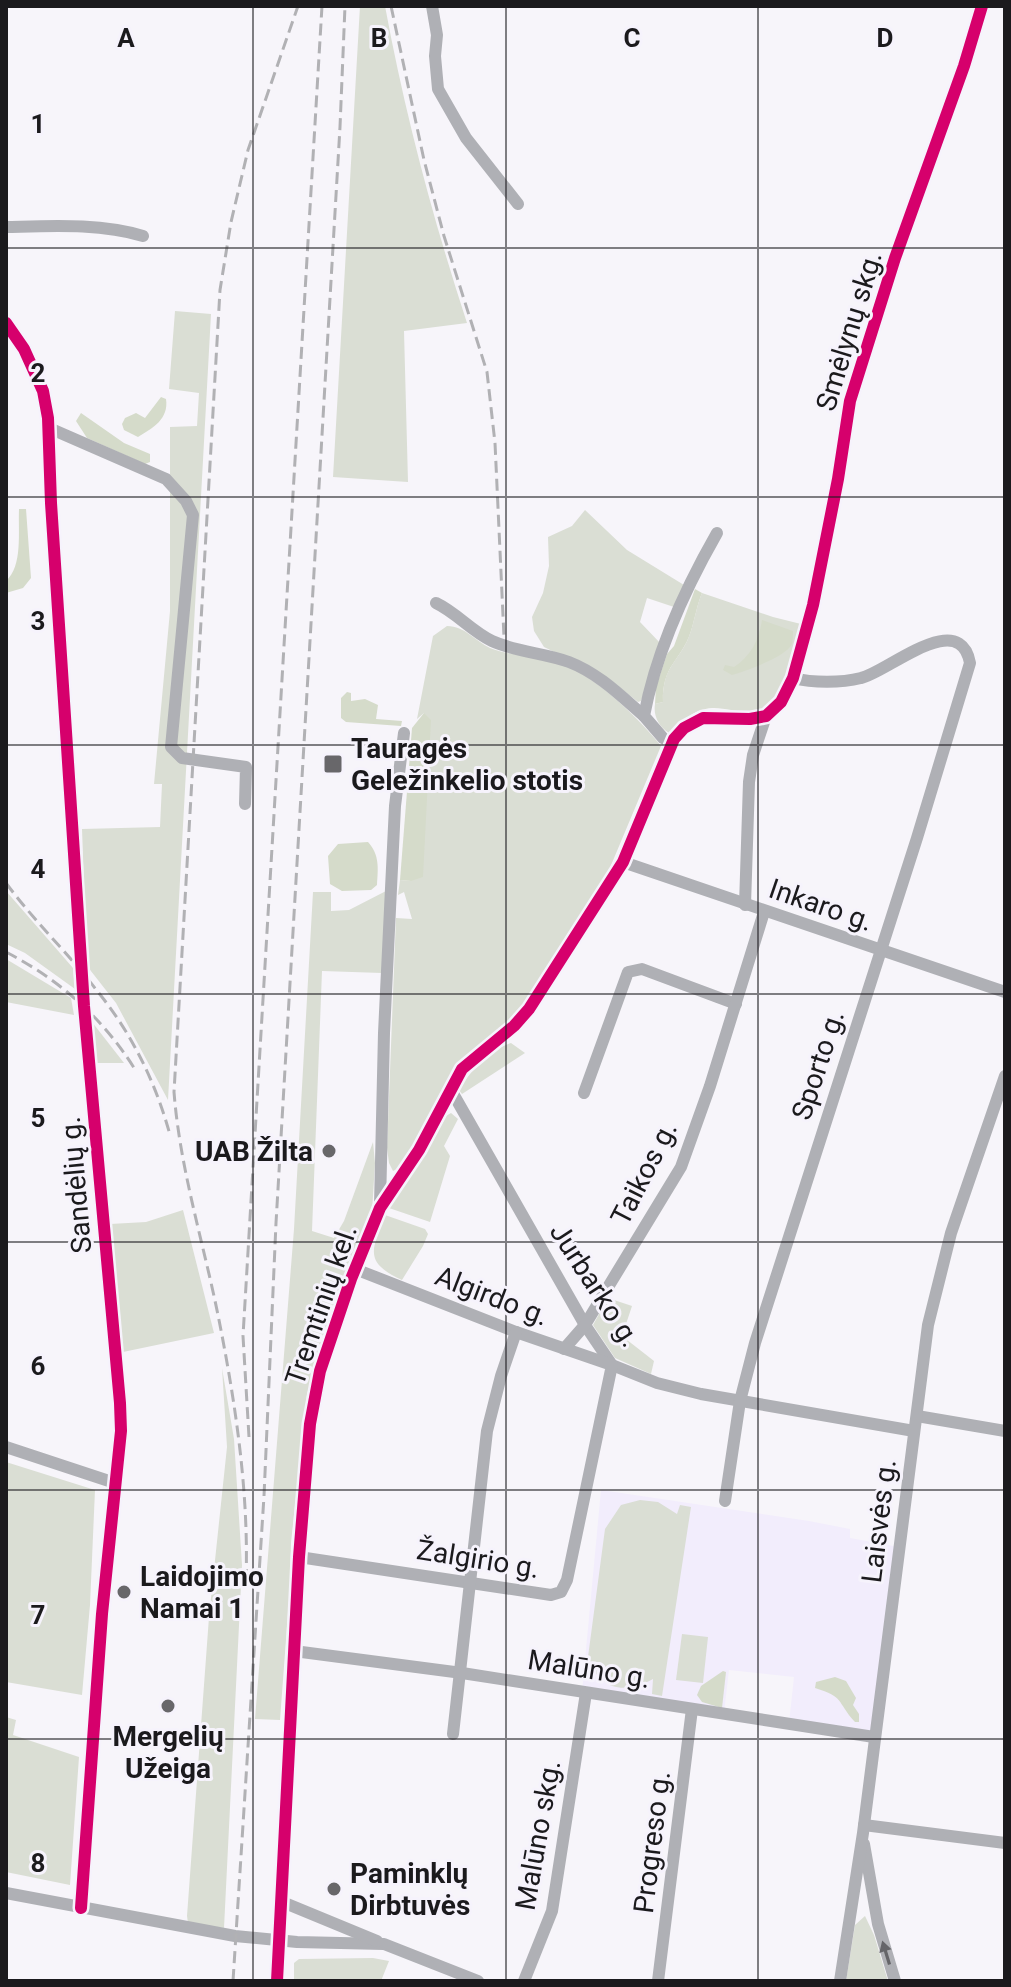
<svg xmlns="http://www.w3.org/2000/svg" width="1011" height="1987" font-family="Roboto,sans-serif">
<style>
.education{fill:#f2edfc}
.green{fill:#daded4}
.forest{fill:#d5dbca}
.lines{fill:none;stroke-linecap:round;stroke-linejoin:round}
.minor{stroke:#afb0b5;stroke-width:12}
.rail{stroke:#b1b1b4;stroke-width:3;stroke-dasharray:12 6;stroke-linecap:butt}
.cycleway-casing{stroke:#f6f3fc;stroke-width:17}
.cycleway{stroke:#d6006c;stroke-width:12}
.oneway{fill:#656569}
.grid{fill:none;stroke:#1b1a1d;stroke-width:2;stroke-opacity:0.55}
.poi-dot{fill:#68676a;stroke:#f6f3fc;stroke-width:3}
.labels{text-anchor:middle;dominant-baseline:central;stroke-width:6;stroke-linejoin:round;paint-order:stroke}
.street-label{font-size:28px;fill:#1b1a1d;stroke:#f6f3fc}
.poi-label{font-size:28px;font-weight:bold;fill:#1b1a1d;stroke:#f6f3fc;text-anchor:start}
.grid-label{font-size:26px;text-anchor:middle;font-weight:bold;fill:#1b1a1d;stroke:#f6f3fc;stroke-width:6;stroke-linejoin:round;paint-order:stroke}
</style>
<rect width="100%" height="100%" fill="#f7f5fa"/>
<polygon class="education" points="601,1490 809,1521 850,1529 850,1538 899,1547 874,1737 789,1723 794,1677 729,1670 724,1713 582,1692"/>
<g class="green">
<path d="M360,6H385C405,114 433,219 467,323L404,331L408,482L333,477Z"/>
<polygon points="175,311 211,314 168,1100 116,1003 87,966 82,829 160,827 162,784 154,784 170,611 170,427 197,426 199,393 169,389"/>
<polygon points="585,510 627,550 684,585 674,607 647,598 640,622 661,644 641,701 638,702 608,678 544,647 534,631 532,617 543,593 549,566 548,537 572,526"/>
<path d="M702,593L773,617L801,624C795,647 785,697 762,709C747,717 728,707 712,708C694,709 681,722 669,733C659,727 653,716 655,704L663,702C662,664 681,662 691,631C695,618 697,605 702,593Z"/>
<path d="M447,626C465,626 475,641 490,648C513,657 540,655 563,664C596,677 639,718 661,746L604,882L527,1001L508,1023L453,1072L420,1138L399,1168L393,1171L389,1163L387,1148L396,918L412,919L404,892L398,895L400,880L411,881L424,713L417,719L433,636Z"/>
<polygon points="6,891 73,968 75,989 25,953 6,944"/>
<polygon points="386,891 382,973 322,971 312,1231 334,1238 344,1221 373,1142 375,1163 372,1212 335,1301 307,1394 291,1543 290,1586 280,1720 255,1719 294,1229 313,892 331,892 331,911 349,910"/>
<polygon points="6,959 71,998 74,1015 6,1002"/>
<polygon points="92,1022 124,1063 95,1063"/>
<path d="M511,1043L525,1053L462,1094L459,1090C472,1069 488,1051 511,1043Z"/>
<polygon points="451,1113 458,1119 444,1146 450,1156 430,1222 389,1208 427,1152 446,1116"/>
<polygon points="183,1210 214,1333 123,1352 110,1224 146,1222"/>
<path d="M385,1215L425,1229L428,1234L423,1246L402,1280C363,1262 372,1250 385,1215Z"/>
<polygon points="608,1298 632,1306 622,1336 654,1361 651,1374 615,1358 593,1325"/>
<polygon points="222,1368 234,1439 242,1565 224,1928 188,1923 187,1916 209,1617 227,1447"/>
<polygon points="6,1462 95,1490 90,1605 82,1695 6,1682"/>
<path d="M640,1500L658,1502L677,1514L680,1505L691,1507L662,1696L652,1694L653,1679C625,1695 598,1690 588,1657L605,1529L621,1505Z"/>
<polygon points="682,1634 708,1637 703,1683 676,1680"/>
<polygon points="6,1717 16,1720 13,1735 79,1757 70,1885 6,1872"/>
<polygon points="865,1916 874,1935 888,1981 846,1981 855,1925"/>
<polygon points="373,1958 389,1961 381,1981 294,1981 294,1963 299,1959"/>
</g>
<g class="forest">
<path d="M161,397L166,399C169,419 153,428 138,437L124,430L122,424L125,418L136,413L145,418Z"/>
<polygon points="81,413 124,443 150,454 150,462 145,464 87,438 76,421"/>
<path d="M19,509H26L31,578L23,588L6,593V581C23,566 18,532 19,509Z"/>
<path d="M695,589L702,593C697,605 695,618 691,631C681,662 662,664 663,702L655,704L656,687L667,654L674,646Z"/>
<path d="M762,620L793,631C793,633 793,642 792,644C786,657 745,671 732,675L723,670L725,665L734,667C751,656 759,640 762,620Z"/>
<polygon points="347,692 351,693 351,701 365,699 378,705 376,719 402,721 401,726 346,722 341,718 341,698"/>
<polygon points="424,713 431,720 423,877 411,881 400,880 412,728"/>
<path d="M368,842C380,855 378,869 377,885L371,890L342,891L330,884L328,856L338,844Z"/>
<polygon points="723,1671 726,1672 722,1708 702,1702 697,1695 701,1686"/>
<path d="M835,1677L846,1681L856,1698L853,1705L859,1714V1722H855C836,1701 845,1697 815,1688L816,1682Z"/>
</g>
<g class="lines">
<g class="minor">
<polyline points="432,6 437,35 435,56 438,89 466,138 518,204"/>
<path d="M6,227C51,226 100,223 143,236"/>
<polyline points="6,323 24,349 43,391 48,418 51,503 84,1006 120,1403 121,1431 102,1614 81,1908"/>
<polyline points="49,428 166,479 186,501 193,515 171,747 182,758 246,767 245,804"/>
<path d="M436,603C457,613 471,631 492,641C516,652 545,653 569,662C598,673 621,696 644,716"/>
<path d="M671,743L663,738L644,716C656,652 685,589 717,533"/>
<polyline points="623,862 1005,992"/>
<polyline points="745,905 749,782 753,755 766,716"/>
<polyline points="451,1090 585,1325 612,1365 657,1383 701,1394 914,1431"/>
<polyline points="584,1093 628,972 642,969 736,1004"/>
<polyline points="380,1205 384,1033 395,806 404,733"/>
<polyline points="564,1349 585,1325 681,1167 710,1086 764,912"/>
<polyline points="917,1416 1005,1431"/>
<polyline points="6,1447 115,1483"/>
<path d="M725,1501L740,1401L755,1343L917,838L970,663C960,607 886,673 861,678C841,683 813,683 793,678"/>
<polyline points="299,1557 551,1595 561,1592 567,1580 612,1365 516,1332 355,1269"/>
<polyline points="294,1651 462,1673 874,1737"/>
<polyline points="453,1734 487,1431 501,1376 516,1332"/>
<polyline points="864,1825 1005,1843"/>
<polyline points="864,1844 878,1924 895,1981"/>
<polyline points="6,1893 235,1936 297,1942 384,1944 478,1981"/>
<polyline points="280,1901 377,1941"/>
<polyline points="277,1981 299,1557 310,1424 320,1371 351,1279 380,1208 419,1150 462,1069 514,1026 529,1009 623,862 674,739 684,728 703,718 750,719 766,716 781,702 793,678 813,605 838,479 850,401 895,258 964,66 982,6"/>
<polyline points="524,1981 552,1911 586,1693"/>
<polyline points="658,1981 692,1709"/>
<polyline points="840,1981 863,1833 928,1325 951,1233 1005,1076"/>
</g>
<g class="rail">
<polyline points="391,6 424,160 444,236 487,372 495,443 504,637"/>
<path d="M6,883C34,921 69,954 98,992C132,1034 156,1083 170,1135"/>
<path d="M6,952C60,980 104,1019 136,1071"/>
<polyline points="249,1437 243,1336 322,6"/>
<path d="M246,1581C249,1494 236,1406 219,1320C204,1244 180,1170 174,1092L220,290L231,222L248,150L298,6"/>
<polyline points="233,1981 264,1496 276,1223 340,127 345,6"/>
</g>
<defs>
<g id="cycleway">
<polyline points="6,323 24,349 43,391 48,418 51,503 84,1006 120,1403 121,1431 102,1614 81,1908"/>
<polyline points="277,1981 299,1557 310,1424 320,1371 351,1279 380,1208 419,1150 462,1069 514,1026 529,1009 623,862 674,739 684,728 703,718 750,719 766,716 781,702 793,678 813,605 838,479 850,401 895,258 964,66 982,6"/>
</g>
</defs>
<use href="#cycleway" class="cycleway-casing"/>
<use href="#cycleway" class="cycleway"/>
</g>
<defs><path id="oneway-solid" d="M-6-.8H1V-3.2L6.5 0L1 3.2V.8H-6Z" transform="scale(2)"/></defs>
<use class="oneway" href="#oneway-solid" transform="translate(886 1953) rotate(-107)"/>
<path class="grid" d="M253,6V1981M506,6V1981M758,6V1981M6,248H1005M6,497H1005M6,745H1005M6,994H1005M6,1242H1005M6,1490H1005M6,1739H1005"/>
<g class="poi-dot">
<rect x="323" y="754" width="20" height="20" rx="4"/>
<circle cx="329" cy="1151" r="8"/>
<circle cx="124" cy="1592" r="8"/>
<circle cx="168" cy="1706" r="8"/>
<circle cx="334" cy="1889" r="8"/>
</g>
<g class="labels">
<g class="street-label">
<text transform="translate(849 331) rotate(-73)">Smėlynų skg.</text>
<text transform="translate(821 905) rotate(19)">Inkaro g.</text>
<text transform="translate(818 1065) rotate(-72)">Sporto g.</text>
<text transform="translate(644 1173) rotate(-63)">Taikos g.</text>
<text transform="translate(76 1185) rotate(-95)">Sandėlių g.</text>
<text transform="translate(595 1285) rotate(57)">Jurbarko g.</text>
<text transform="translate(492 1296) rotate(21)">Algirdo g.</text>
<text transform="translate(321 1305) rotate(-71)">Tremtinių kel.</text>
<text transform="translate(879 1521) rotate(-83)">Laisvės g.</text>
<text transform="translate(478 1559) rotate(9)">Žalgirio g.</text>
<text transform="translate(589 1669) rotate(9)">Malūno g.</text>
<text transform="translate(538 1835) rotate(-80)">Malūno skg.</text>
<text transform="translate(652 1842) rotate(-83)">Progreso g.</text>
</g>
<g class="poi-label">
<text x="351" y="748">Tauragės<tspan x="351" dy="32">Geležinkelio stotis</tspan></text>
<text x="313" y="1151" text-anchor="end">UAB Žilta</text>
<text x="140" y="1576">Laidojimo<tspan x="140" dy="32">Namai 1</tspan></text>
<text x="168" y="1736" text-anchor="middle">Mergelių<tspan x="168" dy="32">Užeiga</tspan></text>
<text x="350" y="1873">Paminklų<tspan x="350" dy="32">Dirbtuvės</tspan></text>
</g>
</g>
<g class="grid-label">
<text x="126" y="47">A</text>
<text x="379" y="47">B</text>
<text x="632" y="47">C</text>
<text x="885" y="47">D</text>
<text x="38" y="133">1</text>
<text x="38" y="382">2</text>
<text x="38" y="630">3</text>
<text x="38" y="878">4</text>
<text x="38" y="1127">5</text>
<text x="38" y="1375">6</text>
<text x="38" y="1624">7</text>
<text x="38" y="1872">8</text>
</g>
<rect width="1011" height="1987" fill="none" stroke="#1b1a1d" stroke-width="16"/>
</svg>
